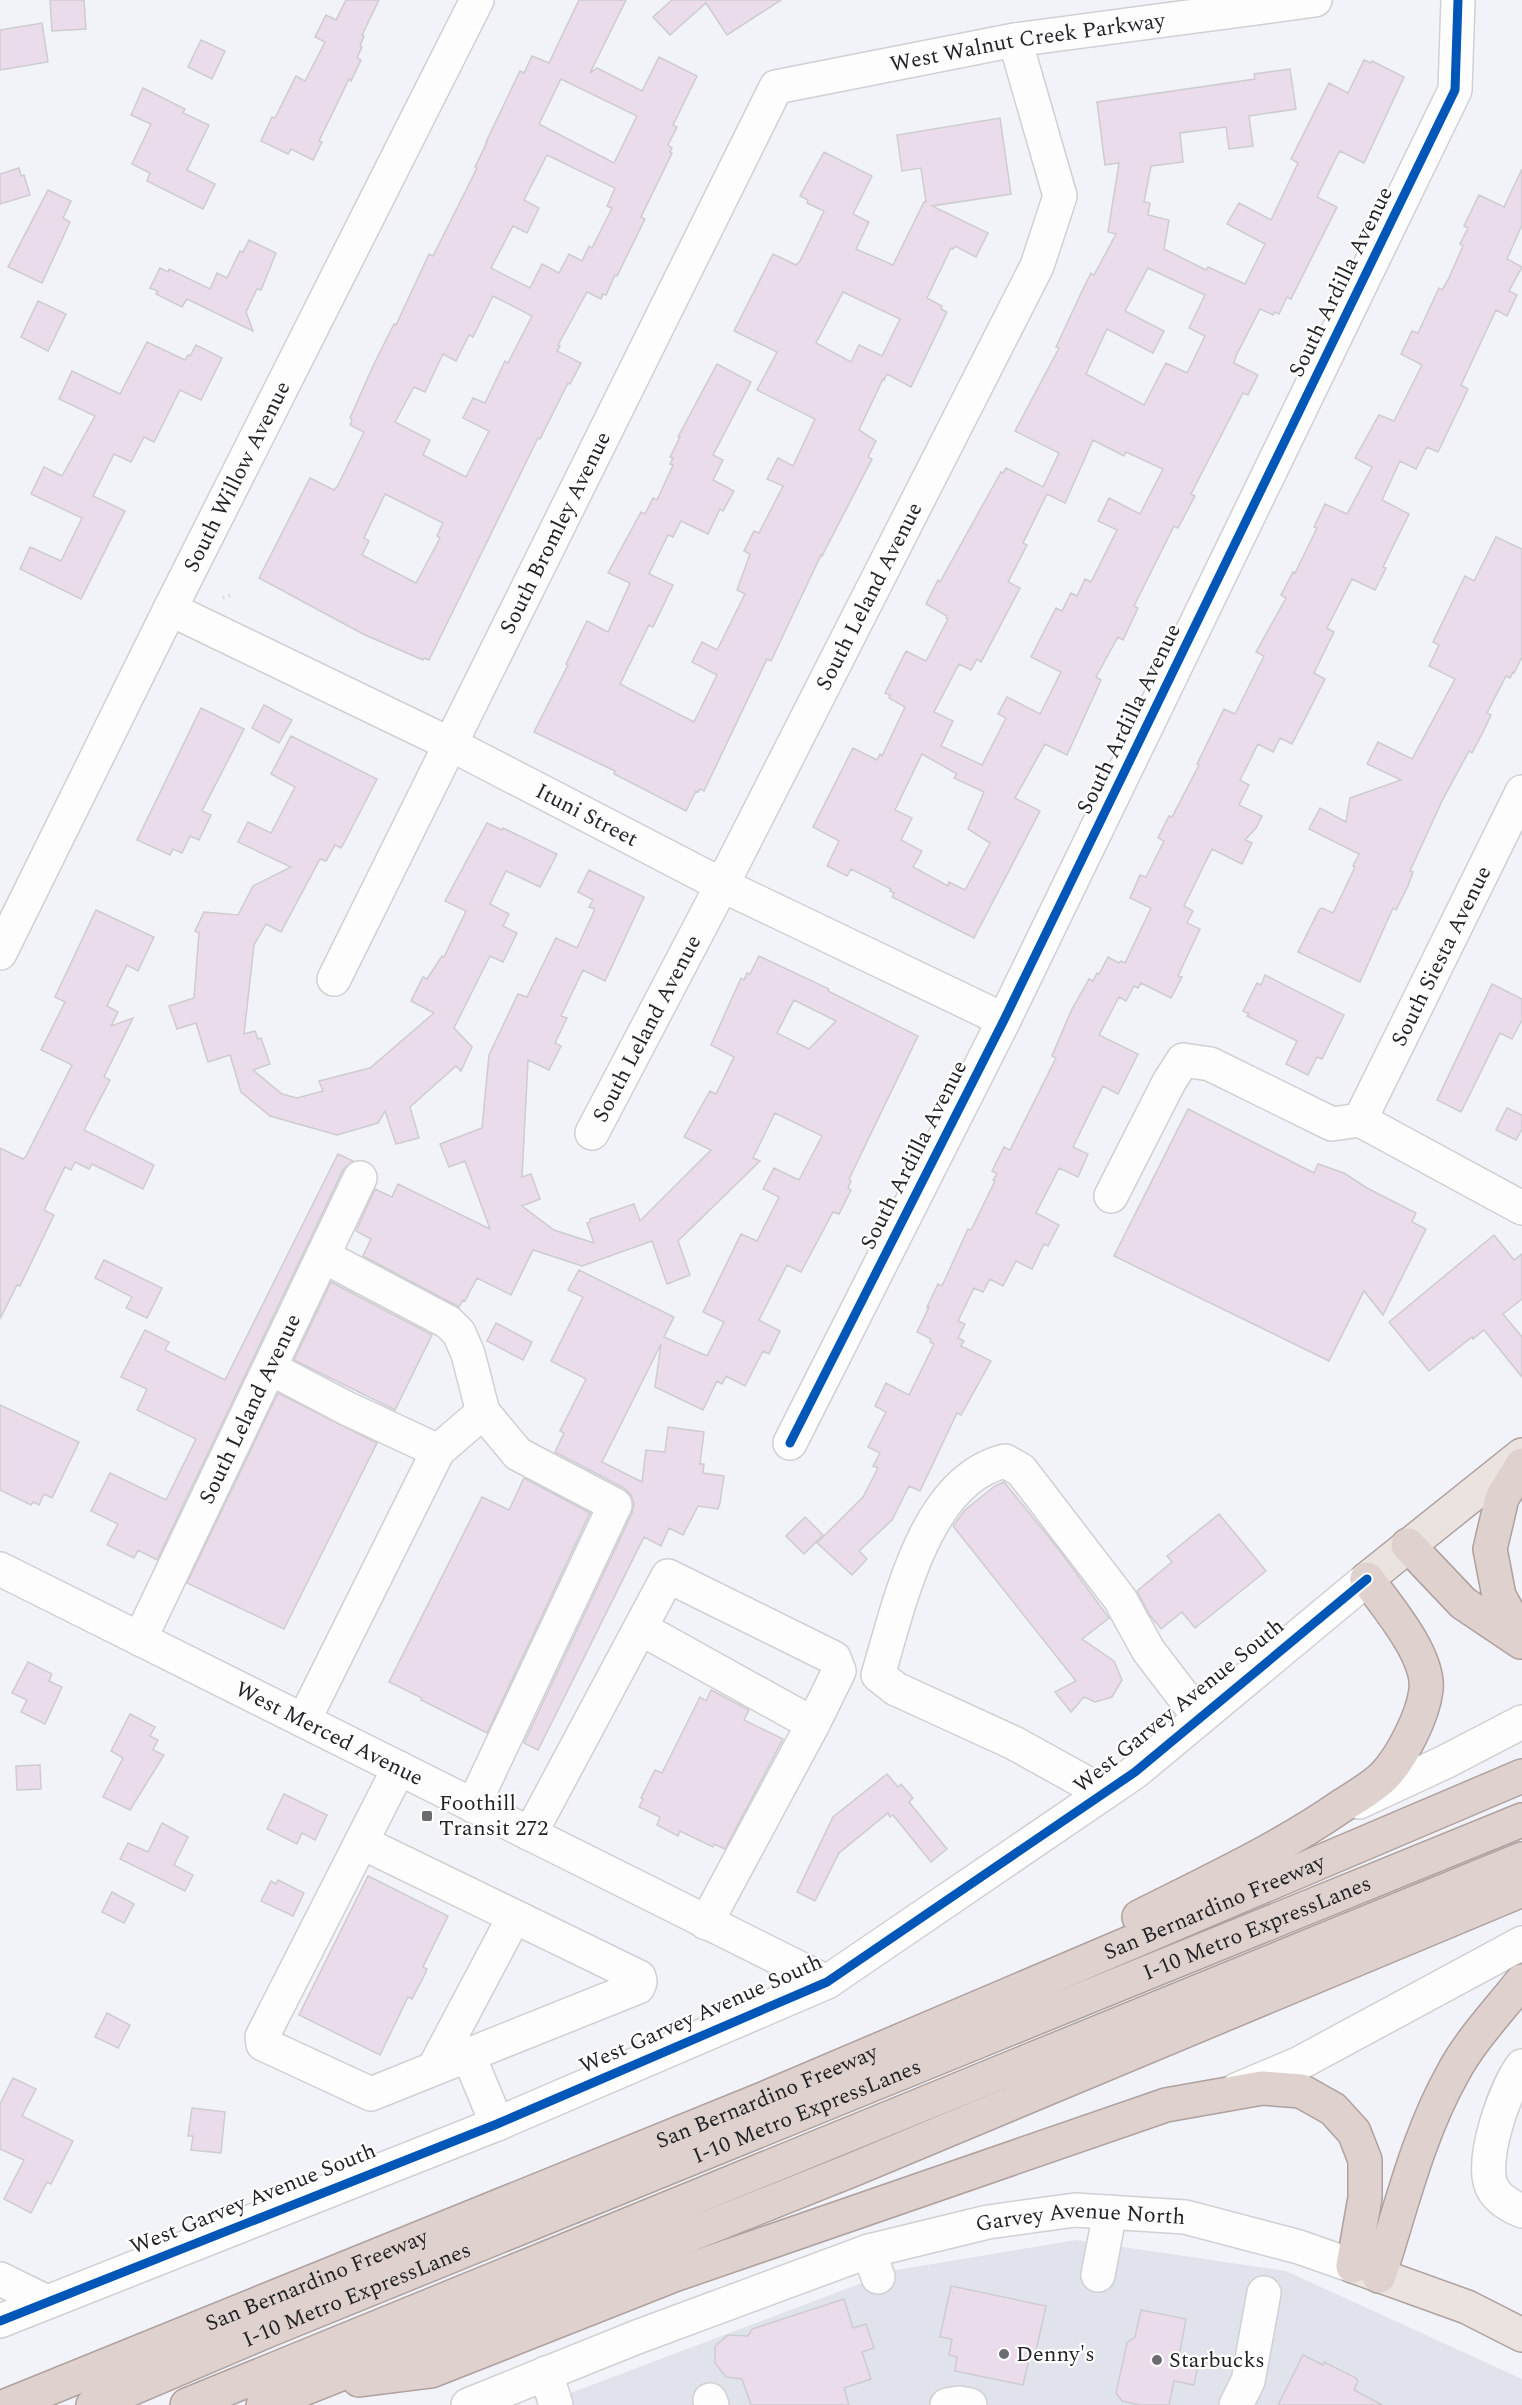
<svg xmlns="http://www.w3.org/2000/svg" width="1522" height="2405" font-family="Spectral,serif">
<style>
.built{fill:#e0e3ec}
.building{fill:#ebdceb;stroke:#cdcccf;stroke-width:1.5;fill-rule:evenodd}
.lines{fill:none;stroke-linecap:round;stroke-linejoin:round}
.minor-casing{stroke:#d0d0d4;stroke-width:36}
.major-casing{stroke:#aea19f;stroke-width:36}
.highway-casing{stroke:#aea19f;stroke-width:36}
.path{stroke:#d9dadb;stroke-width:4;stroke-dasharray:1.5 4.5;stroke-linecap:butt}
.minor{stroke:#fdfdfe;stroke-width:33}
.major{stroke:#eae3e0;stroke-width:33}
.highway{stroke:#ded1ce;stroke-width:33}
.cycleway-casing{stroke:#fff;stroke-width:13}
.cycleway{stroke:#0057b8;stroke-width:9}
.poi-dot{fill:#6b6c70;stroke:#fff;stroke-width:2}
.labels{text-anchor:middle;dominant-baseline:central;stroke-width:4.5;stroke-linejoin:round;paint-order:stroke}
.street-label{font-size:22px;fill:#232427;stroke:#fff}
.poi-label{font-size:22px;fill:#232427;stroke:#fff;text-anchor:start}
</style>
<rect width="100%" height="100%" fill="#f2f3f8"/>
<polygon class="built" points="1076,2240 1286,2271 1522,2379 1522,2405 572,2405 568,2394 896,2270"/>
<g class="building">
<polygon points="50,0 84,0 86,29 52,31"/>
<polygon points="346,0 379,0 362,35 364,36 360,46 362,47 357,58 361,60 351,81 349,79 319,141 322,142 313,160 291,149 288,154 261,141 272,117 275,118 296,76 305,81 325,42 315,37 326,15 336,20"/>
<path d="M579,0H626L590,73L597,68L642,91L659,57L697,76L673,125L677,127L668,145L672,148L670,152L672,153L641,217L645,219L617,276L615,275L606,295L603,294L601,299L587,292L558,345L560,346L557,351L581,363L570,384L568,383L540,439L538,438L429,660L424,658L423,660L363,634L259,578L310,478L334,490L338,485L364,432L350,425L352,420L350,418L373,366L394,324L396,325L429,254L433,256L477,168L475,167L487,142H486L520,71L524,73L532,56L549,63ZM561,79L637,116L614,163L539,124ZM547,155L615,188L607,206L612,208L592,248L589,246L582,261L569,254L559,273L542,264L530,288L491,268L513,226L527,233L539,208L524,200ZM493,296L532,316L508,363L505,361L485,403L473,398L463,418L489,431L466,477L423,455L430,440L395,422L414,387L425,392L443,354L456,361L469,335L473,337ZM385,494L443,523L437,536L440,538L416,583L362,555L369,541L364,538Z"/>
<polygon points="672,0 781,0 727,35 706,3 670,35 653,17"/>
<polygon points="42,23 48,62 0,70 0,30"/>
<polygon points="201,40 225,51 212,79 188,67"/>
<path d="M1364,60L1371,63L1372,61L1404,77L1364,163L1340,151L1337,156L1317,197L1337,207L1291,299L1287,297L1279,314L1275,312L1273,315L1260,309L1236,356L1234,363L1258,375L1248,395L1243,393L1210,457L1191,494L1195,496L1178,528L1174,526L1134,606L1138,608L1123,640L1118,637L1096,677L1101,680L1067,755L1045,744L1015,798L1040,811L974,938L892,897L894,893L890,891L891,889L851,869L847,876L827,866L839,841L813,827L853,748L877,760L880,754L882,756L905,707L889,698L890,695L885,693L906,651L926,661L948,619L946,618L947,616L926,604L938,580L940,582L1001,472L1003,473L1006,468L1043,487L1059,453L1015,431L1059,348L1056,347L1082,291L1091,273L1094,275L1116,234L1108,232L1119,163L1105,165L1097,102L1255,79L1254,74L1290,69L1296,109L1249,116L1253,146L1229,149L1226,127L1180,133L1183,162L1151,166L1144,202L1150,203L1148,215L1169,220L1164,249L1206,270L1208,267L1245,284L1265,244L1227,224L1239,203L1271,220L1298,163L1291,159L1329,83L1348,93ZM1148,268L1205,295L1189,328L1205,336L1187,373L1166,363L1144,405L1086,374L1107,329L1153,353L1164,331L1125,311ZM1093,440L1124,456L1126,452L1163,469L1140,514L1109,498L1098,521L1117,530L1091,582L1085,579L1077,596L1071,593L1062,611L1056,608L1031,657L1061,672L1040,714L1007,697L998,714L1006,718L982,765L941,746L953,721L934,712L959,664L971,670L977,659L981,662L1020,588L1008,582L1027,545L1023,543L1047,494L1065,503ZM922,754L957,774L954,778L984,792L968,829L990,843L965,890L949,882L948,886L913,867L922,851L901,840L912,818L895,810Z"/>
<polygon points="143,88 185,109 183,113 209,125 187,170 215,184 203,209 147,181 150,173 132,164 151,124 131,115"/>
<path d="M1000,118L1011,194L932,206L988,233L976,257L955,246L953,249L951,248L927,298L942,306L941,309L947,312L911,387L887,374L884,380L883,379L859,430L876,441L868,457L872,459L822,556L821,555L771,661L767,659L704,791L700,789L698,792L696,791L686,811L614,774L615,771L534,732L568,665L566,664L587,621L608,632L630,583L608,573L641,512L645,514L653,498L657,500L673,465L670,464L673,458L670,457L680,437H678L717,364L751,382L713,455L723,460L713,480L734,491L723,511L720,509L708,534L681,521L673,537L668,535L649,574L673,585L653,627L649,625L620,684L694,722L717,675L692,662L702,642L717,650L745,594L737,590L750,554L744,551L754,531L759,533L783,486L767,479L778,458L793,466L815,419L757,390L777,352L734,331L773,254L796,265L800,261L824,211L807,203L808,200L800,196L824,152L872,176L853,214L869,222L856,249L893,265L924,202H926L921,168L902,171L897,135ZM843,292L900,319L882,356L859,345L851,362L816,343Z"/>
<polygon points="19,168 21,176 24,175 30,195 0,204 0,174"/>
<polygon points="1522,169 1522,225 1507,259 1522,267 1509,291 1517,295 1507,316 1496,310 1461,385 1468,389 1438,452 1427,447 1416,469 1400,461 1382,500 1409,514 1383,567 1386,568 1375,590 1352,579 1327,628 1334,632 1314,673 1325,679 1292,744 1280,738 1273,752 1258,744 1240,780 1249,785 1239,805 1262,816 1256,828 1245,840 1252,843 1242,864 1212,849 1184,906 1193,911 1187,923 1200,929 1178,976 1182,977 1171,998 1141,983 1138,988 1134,986 1126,1001 1119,997 1099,1035 1138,1054 1118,1094 1103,1086 1073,1147 1088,1154 1078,1177 1059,1168 1036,1213 1059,1225 1048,1246 1044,1244 1032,1269 1016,1261 1003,1286 990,1279 983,1292 974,1288 958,1321 965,1324 958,1338 964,1341 961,1346 991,1361 961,1415 957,1413 920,1491 909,1486 892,1520 859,1551 867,1559 852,1575 817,1543 863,1497 878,1468 873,1466 880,1453 868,1447 886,1412 875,1406 886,1383 909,1395 934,1344 930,1342 931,1339 917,1332 929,1307 927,1307 938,1284 942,1286 968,1229 971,1230 995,1181 993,1180 997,1174 992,1171 1004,1147 1010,1150 1056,1058 1052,1056 1071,1011 1089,979 1093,981 1097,973 1099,974 1108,957 1119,963 1121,961 1125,963 1151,908 1130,898 1140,875 1146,877 1164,841 1158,838 1169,816 1172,817 1199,765 1197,764 1224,709 1235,714 1264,656 1256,652 1286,598 1281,595 1293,572 1295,573 1317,528 1314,527 1325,504 1347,514 1372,467 1355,458 1379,415 1394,421 1422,365 1401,354 1412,331 1418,333 1439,288 1442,290 1448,280 1463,246 1460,244 1468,228 1464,226 1479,195 1504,207"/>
<polygon points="48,190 71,201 63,218 70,222 42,283 8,267"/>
<polygon points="249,240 276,253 261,290 257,289 246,312 253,331 187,299 182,307 156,294 158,291 150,288 160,268 168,272 169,269 210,289 217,273 227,278 240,251 243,252"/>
<polygon points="38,301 66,314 48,351 21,337"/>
<polygon points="147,342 185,360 188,355 190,356 196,345 222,358 201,400 180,390 154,442 144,437 131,462 114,454 93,496 125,511 81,599 20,569 30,547 61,561 82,518 31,494 44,467 62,476 95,416 59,399 72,371 120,394"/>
<polygon points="1496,537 1522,549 1522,657 1514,673 1513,672 1510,678 1506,676 1487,713 1491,715 1484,730 1472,753 1469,751 1442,801 1410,871 1413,872 1408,886 1396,910 1393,908 1360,982 1298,952 1319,910 1322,908 1333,913 1355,867 1353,866 1359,854 1309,829 1320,808 1346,822 1350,798 1401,780 1367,764 1378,742 1412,759 1455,679 1429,666 1439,645 1433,642 1465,576 1474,581"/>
<polygon points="264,705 292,720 279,743 252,728"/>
<polygon points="201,708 244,729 202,811 211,815 199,840 190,836 182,853 173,849 170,855 137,840"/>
<polygon points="291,736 377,779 344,843 341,848 335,845 326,861 320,859 281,932 266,924 254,945 244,1034 255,1031 258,1039 261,1038 270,1064 253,1070 282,1094 297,1098 323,1091 319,1081 370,1068 434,1013 411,1001 423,977 427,979 442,956 444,957 466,911 445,901 487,823 502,830 503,828 557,854 540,887 506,871 490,904 509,914 503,926 517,933 503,962 490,956 454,1028 472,1047 461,1071 456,1066 410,1107 419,1138 396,1144 385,1111 378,1123 337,1135 270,1116 241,1092 230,1055 208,1062 196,1023 177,1029 169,1006 194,998 199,933 195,931 204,912 238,915 253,886 291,867 238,842 248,822 271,833 295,787 271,774"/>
<path d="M589,870L644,897L605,981L583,970L561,1016L567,1018L555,1043L561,1046L549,1070L528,1060L522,1177L531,1174L540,1199L522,1206L554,1230L594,1243L587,1223L590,1222V1219L634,1204L640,1221L711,1150L684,1137L710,1091L716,1094L734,1057L711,1045L741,978L744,980L747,973L750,974L759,956L829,989L828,991L918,1036L849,1179L851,1181L848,1188L851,1190L839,1214L833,1212L801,1272L787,1265L759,1320L780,1331L769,1354L763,1351L745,1386L726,1376L722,1384L717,1381L703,1410L655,1387L661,1344L602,1462L642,1482L646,1450L665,1452L668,1427L704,1432L700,1464H704L703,1473L724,1476L720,1503L718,1509L698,1506L683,1535L669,1528L661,1546L644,1537L538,1750L524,1743L632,1513L634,1504L631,1495L624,1488L555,1452L564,1433L560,1431L586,1379L551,1361L583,1297L568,1290L579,1270L674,1317L664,1337L707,1356L724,1322L703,1312L741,1234L757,1241L779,1197L763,1189L774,1168L799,1180L822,1136L775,1113L753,1158L760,1161L678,1241L690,1275L667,1284L652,1241L582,1266L533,1250L511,1295L477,1278L465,1301L463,1300L459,1307L363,1256L371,1239L356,1231L375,1189L392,1197L398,1184L490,1229L465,1161L449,1167L440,1144L482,1128L489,1055L518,994L527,997L556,938L577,948L595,909L589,907L593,900L578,892ZM794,1000L836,1021L809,1049L777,1033Z"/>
<polygon points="96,910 154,937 138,971 127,965 107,1006 118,1012 111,1026 133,1018 104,1077 110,1080 84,1130 154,1165 143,1189 92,1164 89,1169 75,1162 71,1170 65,1167 44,1210 54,1215 20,1286 17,1285 0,1319 0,1148 23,1159 26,1156 72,1065 41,1050 65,1002 55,997"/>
<polygon points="1265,975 1344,1015 1322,1059 1317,1057 1308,1075 1286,1064 1297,1041 1247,1016 1249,1014 1243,1011 1257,983 1261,985"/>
<polygon points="1492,984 1522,999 1522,1020 1512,1039 1500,1033 1461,1112 1437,1100"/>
<polygon points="1507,1108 1522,1115 1522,1129 1516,1140 1496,1130"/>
<polygon points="1188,1109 1314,1173 1318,1164 1344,1173 1367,1188 1416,1213 1412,1222 1426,1229 1383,1315 1364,1291 1329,1361 1114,1256"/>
<polygon points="338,1154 353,1161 343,1170 157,1560 138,1550 134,1558 107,1545 118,1524 91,1511 110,1473 166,1500 196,1439 137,1410 147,1389 121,1377 145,1330 169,1342 165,1350 225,1380"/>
<polygon points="1494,1235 1514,1260 1522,1254 1522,1299 1503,1314 1522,1337 1522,1377 1484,1330 1473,1339 1472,1337 1429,1371 1389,1322"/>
<polygon points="104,1260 162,1288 147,1318 126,1308 132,1297 95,1278"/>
<polygon points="331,1282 432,1335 395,1410 294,1360"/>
<polygon points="496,1323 532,1342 523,1360 487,1341"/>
<polygon points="278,1393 377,1443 284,1629 187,1583"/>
<polygon points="0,1405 79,1442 52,1498 44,1494 39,1505 33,1502 31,1505 0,1490"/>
<polygon points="524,1478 590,1513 487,1733 421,1700 422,1698 389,1682 482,1497 509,1510"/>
<polygon points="1004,1482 1060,1551 1109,1618 1082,1639 1114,1661 1122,1680 1112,1697 1095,1702 1084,1697 1071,1712 1055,1692 1076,1681 953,1526 965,1510 995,1486"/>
<polygon points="1219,1514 1266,1571 1195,1628 1182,1612 1161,1629 1149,1614 1137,1591 1172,1562 1167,1556"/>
<polygon points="805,1517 823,1535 804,1554 786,1536"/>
<polygon points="28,1662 52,1674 49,1681 62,1687 45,1724 21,1712 27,1700 12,1693"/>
<polygon points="711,1690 749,1710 744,1720 783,1739 725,1849 714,1844 713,1847 680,1831 678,1836 657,1825 660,1817 639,1807 643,1799 641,1798 655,1770 662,1773 700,1697 706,1701"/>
<polygon points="130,1714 155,1727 150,1736 158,1740 153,1750 164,1755 130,1810 103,1797 123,1758 111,1751"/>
<polygon points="40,1765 41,1789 17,1790 16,1766"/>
<polygon points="887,1774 898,1787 901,1784 913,1798 909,1802 947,1849 931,1862 893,1815 890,1817 888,1813 839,1853 815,1901 797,1892 833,1817"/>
<polygon points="284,1794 327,1815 315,1840 302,1833 297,1844 267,1829"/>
<polygon points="162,1823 188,1837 174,1865 193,1875 185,1891 120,1859 128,1843 148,1852"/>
<polygon points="368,1876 448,1916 423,1967 427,1969 424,1976 412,1999 408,1997 380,2055 299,2015"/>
<polygon points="278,1880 304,1893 293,1916 261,1901 271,1881 276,1884"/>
<polygon points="112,1892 134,1904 124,1923 102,1912"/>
<polygon points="107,2013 130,2025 118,2048 95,2037"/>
<polygon points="13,2078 36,2089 22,2116 73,2141 51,2184 47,2182 31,2213 4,2199 24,2160 0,2149 0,2104"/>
<polygon points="192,2108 225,2112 221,2153 191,2150 193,2136 188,2136"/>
<polygon points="951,2286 1046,2306 1035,2355 1030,2355 1023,2385 955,2371 957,2357 949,2355 952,2339 940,2337"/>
<polygon points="844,2299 853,2328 866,2324 874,2348 862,2352 871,2379 844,2388 849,2405 751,2405 742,2379 726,2377 715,2363 715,2346 728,2335 748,2336 752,2329"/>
<polygon points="1141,2310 1186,2319 1179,2356 1199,2360 1194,2385 1174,2381 1169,2405 1140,2405 1122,2401 1116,2393 1127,2343 1135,2337"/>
<polygon points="1303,2355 1323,2365 1324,2362 1356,2378 1358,2381 1354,2390 1382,2405 1278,2405"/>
</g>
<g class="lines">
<defs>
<g id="minor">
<path id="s1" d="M170,609L452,745L722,885L1004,1020"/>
<path id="s2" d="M0,953L170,609L477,0"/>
<path id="s3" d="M334,979L776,87L1015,40L1315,0"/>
<path id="s4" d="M1360,1120L1522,792"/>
<polyline points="1360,1120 1522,1208"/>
<path id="s5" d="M592,1133L722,885L1037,266L1060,196L1015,40"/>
<polyline points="1111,1196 1169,1082 1183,1060 1210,1064 1332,1124 1360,1120"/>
<polyline points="323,1256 448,1322 459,1333 468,1354 483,1412 518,1454 615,1505 473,1806"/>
<polyline points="270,1368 346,1408 438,1451"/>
<polyline points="790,1443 1004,1020 1455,90 1458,0"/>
<path id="s6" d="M0,1569L827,1982"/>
<path id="s7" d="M140,1639L360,1178"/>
<polyline points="304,1720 438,1451 483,1412"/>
<path d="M1104,1793L1014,1743L896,1689L878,1675C899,1607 924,1480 1005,1461L1021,1470L1120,1599L1148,1650L1200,1718"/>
<polyline points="1359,1802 1445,1762 1522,1722"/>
<polyline points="530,1834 668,1576 834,1658 839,1671 813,1724 640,1628"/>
<polyline points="361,1842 639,1977 640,1982 638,1987 371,2094 263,2044 262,2037 399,1768"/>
<polyline points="706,1923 813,1724"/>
<polyline points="468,2054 497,2124"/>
<path d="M1522,2066C1505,2089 1481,2157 1491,2185C1496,2198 1510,2206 1522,2211"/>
<polyline points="434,2068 514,1917"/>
<polyline points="1236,2090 1298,2064 1522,1943"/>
<polyline points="869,2251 878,2277"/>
<polyline points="1098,2275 1110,2212"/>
<polyline points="0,2279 47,2302"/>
<polyline points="0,2321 497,2124 827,1982 1135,1772 1367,1579"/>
<polyline points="546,2373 556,2405"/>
<polyline points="710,2400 712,2405"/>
<path id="s8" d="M468,2405L637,2337L869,2251L988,2222L1075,2210L1185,2217L1299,2247L1353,2266"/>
<polyline points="947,2405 959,2403 970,2405"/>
<polyline points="1236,2405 1248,2381 1264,2293"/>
</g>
<g id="major">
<polyline points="1367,1579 1522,1455"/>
<polyline points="1353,2266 1467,2307 1522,2335"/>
</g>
<g id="highway">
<polyline points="1522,1465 1502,1498 1490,1549 1499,1596 1522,1638"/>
<polyline points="1408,1545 1463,1603 1521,1642"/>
<path d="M1139,1917C1208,1882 1280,1849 1343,1805C1357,1796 1373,1787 1384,1776C1402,1757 1423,1716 1426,1690C1430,1656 1386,1605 1367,1579"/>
<path d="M1379,2276C1401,2208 1418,2135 1453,2073C1469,2042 1500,2009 1522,1981"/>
<polyline points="359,2380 431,2371 674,2275 1166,2105 1262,2088 1301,2091 1333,2109 1354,2132 1365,2160 1365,2198 1353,2266"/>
<path id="s9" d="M8,2405L763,2099L1522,1776"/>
<path id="s10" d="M93,2405L269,2330L1522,1820"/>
<polyline points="187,2405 1522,1859"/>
<polyline points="263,2405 852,2170 1522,1890"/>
</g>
</defs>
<use href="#minor" class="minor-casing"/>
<use href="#major" class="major-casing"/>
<use href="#highway" class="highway-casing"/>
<polyline class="path" points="223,598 231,595"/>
<use href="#minor" class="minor"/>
<use href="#major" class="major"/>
<use href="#highway" class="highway"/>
<defs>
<g id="cycleway">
<polyline points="790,1443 1004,1020 1455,90 1458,0"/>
<polyline points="0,2321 497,2124 827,1982 1135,1772 1367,1579"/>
</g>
</defs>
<use href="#cycleway" class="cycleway-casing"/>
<use href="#cycleway" class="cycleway"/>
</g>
<g class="poi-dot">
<rect x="421" y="1810" width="12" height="12" rx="3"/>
<circle cx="1004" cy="2354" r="6"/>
<circle cx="1157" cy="2360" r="6"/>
</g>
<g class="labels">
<g class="street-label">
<text stroke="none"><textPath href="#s3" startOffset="1251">West Walnut Creek Parkway</textPath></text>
<text transform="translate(1341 282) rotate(-64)">South Ardilla Avenue</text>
<text stroke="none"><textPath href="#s2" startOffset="532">South Willow Avenue</textPath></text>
<text stroke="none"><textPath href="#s3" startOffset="498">South Bromley Avenue</textPath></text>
<text stroke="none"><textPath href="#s5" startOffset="604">South Leland Avenue</textPath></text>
<text transform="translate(1129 719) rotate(-64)">South Ardilla Avenue</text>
<text stroke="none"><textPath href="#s1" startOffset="465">Ituni Street</textPath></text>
<text stroke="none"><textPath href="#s4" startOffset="183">South Siesta Avenue</textPath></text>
<text stroke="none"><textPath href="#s5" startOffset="118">South Leland Avenue</textPath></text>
<text transform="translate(914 1155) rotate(-63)">South Ardilla Avenue</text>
<text stroke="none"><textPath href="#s7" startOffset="255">South Leland Avenue</textPath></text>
<text transform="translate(1179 1706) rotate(-39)">West Garvey Avenue South</text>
<text stroke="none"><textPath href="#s6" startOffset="368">West Merced Avenue</textPath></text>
<text stroke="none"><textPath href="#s9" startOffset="1305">San Bernardino Freeway</textPath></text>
<text stroke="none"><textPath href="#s10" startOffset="1258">I-10 Metro ExpressLanes</textPath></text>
<text transform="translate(701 2014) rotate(-24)">West Garvey Avenue South</text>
<text stroke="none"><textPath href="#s9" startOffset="819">San Bernardino Freeway</textPath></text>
<text stroke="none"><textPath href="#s10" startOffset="772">I-10 Metro ExpressLanes</textPath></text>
<text transform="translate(253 2199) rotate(-22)">West Garvey Avenue South</text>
<text stroke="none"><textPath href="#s8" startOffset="645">Garvey Avenue North</textPath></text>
<text stroke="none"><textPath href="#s9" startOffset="333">San Bernardino Freeway</textPath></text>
<text stroke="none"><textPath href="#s10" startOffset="286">I-10 Metro ExpressLanes</textPath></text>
</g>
<g class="poi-label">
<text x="439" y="1803">Foothill<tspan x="439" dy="25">Transit 272</tspan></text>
<text x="1016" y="2354">Denny's</text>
<text x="1169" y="2360">Starbucks</text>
</g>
</g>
</svg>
